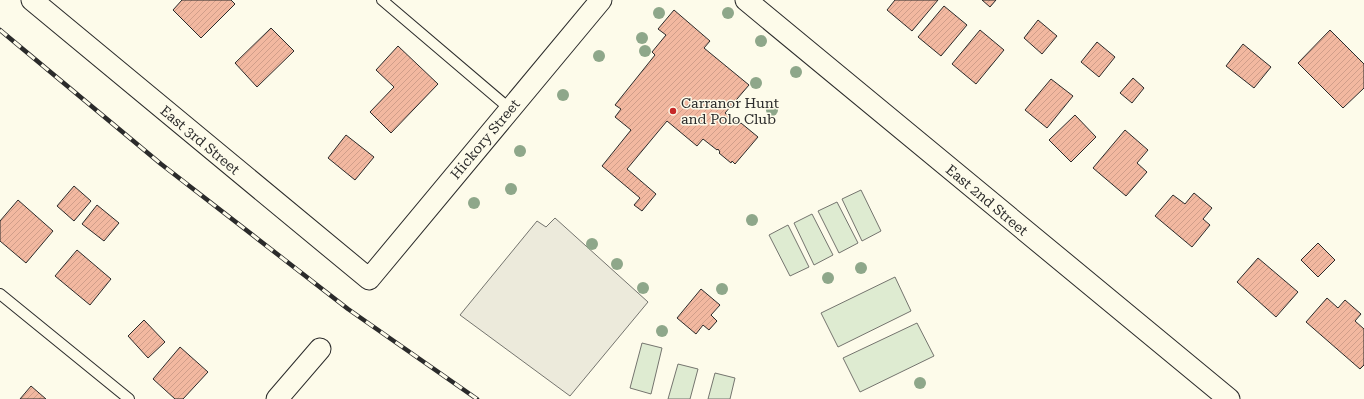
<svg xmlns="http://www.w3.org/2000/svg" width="1364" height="399" font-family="'Roboto Serif',serif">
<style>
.green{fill:#deebd1;stroke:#74746e}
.parking{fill:#eceadb;stroke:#74746e}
.building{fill:url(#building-hatch);stroke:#2b2b2b}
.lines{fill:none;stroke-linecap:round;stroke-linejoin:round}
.lane-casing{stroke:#2b2b2b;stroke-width:12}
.street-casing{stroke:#2b2b2b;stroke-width:23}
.lane{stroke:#fdfbea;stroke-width:10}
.street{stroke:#fdfbea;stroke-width:21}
.rail-casing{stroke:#2b2b2b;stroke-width:4.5}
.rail{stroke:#fdfbea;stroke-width:3;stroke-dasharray:9;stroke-linecap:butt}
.tree{fill:#8ea78a}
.poi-dot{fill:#c62828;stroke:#fdfbea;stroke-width:1.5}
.labels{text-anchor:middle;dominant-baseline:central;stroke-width:3;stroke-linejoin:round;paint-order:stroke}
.poi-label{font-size:14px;fill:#2b2b2b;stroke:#fdfbea;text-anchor:start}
.street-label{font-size:14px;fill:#2b2b2b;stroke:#fdfbea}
</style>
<defs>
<pattern id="building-hatch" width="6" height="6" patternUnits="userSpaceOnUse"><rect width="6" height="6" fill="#f2b8a0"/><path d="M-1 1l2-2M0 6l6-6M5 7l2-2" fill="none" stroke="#d09e8a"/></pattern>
</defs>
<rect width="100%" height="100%" fill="#fdfbea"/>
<g class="green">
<polygon points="861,190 881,231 862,241 842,199"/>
<polygon points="837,202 858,243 839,253 818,211"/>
<polygon points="812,214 833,255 814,265 794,223"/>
<polygon points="788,225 809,267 790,276 769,235"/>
<polygon points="895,277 911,311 838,347 821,313"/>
<polygon points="917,323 934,356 860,392 843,358"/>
<polygon points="642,343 662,348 651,394 630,388"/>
<polygon points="678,364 698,369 690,399 668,399"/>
<polygon points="715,373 735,378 730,399 708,399"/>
</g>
<polygon class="parking" points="555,218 648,302 570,396 460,315 537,221 546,227"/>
<g class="building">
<polygon points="182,0 231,0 235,4 201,38 173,10"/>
<polygon points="895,0 938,0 912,31 887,10"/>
<polygon points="982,0 996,0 990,7"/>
<polygon points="944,6 967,25 941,56 918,37"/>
<polygon points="674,10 710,41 704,48 749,85 725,113 739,124 741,123 758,137 735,164 732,161 731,163 719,153 720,152 718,149 717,150 703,139 697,146 667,121 627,169 656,194 642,211 634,205 640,198 602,166 631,130 615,117 621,109 615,105 655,55 652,52 666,35 658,29"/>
<polygon points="1038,20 1057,36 1042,54 1024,38"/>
<polygon points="271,28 294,51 257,87 235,63"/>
<polygon points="980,30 1004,50 976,84 952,64"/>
<polygon points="1330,30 1364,64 1364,88 1343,108 1298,63"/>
<polygon points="1097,42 1115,57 1099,77 1081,62"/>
<polygon points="1243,44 1271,67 1254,88 1226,66"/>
<polygon points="398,46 438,84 391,133 370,112 394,87 376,70"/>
<polygon points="1133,78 1144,88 1132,103 1120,93"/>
<polygon points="1051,79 1073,96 1047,128 1025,110"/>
<polygon points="1075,115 1096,137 1071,162 1049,140"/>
<polygon points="1125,130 1148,150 1137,163 1147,172 1126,196 1093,168"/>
<polygon points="346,135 374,157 355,180 328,158"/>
<polygon points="74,186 91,201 74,221 57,206"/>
<polygon points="1194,193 1212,208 1203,219 1210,225 1192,247 1155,216 1173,195 1185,204"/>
<polygon points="18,200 53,231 26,263 0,241 0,221"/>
<polygon points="97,205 119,223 104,241 82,224"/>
<polygon points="1318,243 1335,260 1318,277 1301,260"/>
<polygon points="77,250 111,279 90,305 55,276"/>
<polygon points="1258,258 1298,292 1276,317 1237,282"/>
<polygon points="701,289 720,305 711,315 717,321 709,330 703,325 696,334 677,318"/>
<polygon points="1327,298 1338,308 1345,300 1361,314 1355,321 1364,329 1364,365 1360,369 1306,322"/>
<polygon points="144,320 165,342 148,358 128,336"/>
<polygon points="180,347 208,372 183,399 175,399 153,379"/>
<polygon points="31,386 46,399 20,399"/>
</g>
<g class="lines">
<defs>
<g id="lane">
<polyline points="382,0 510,109"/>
<polyline points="0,294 129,399"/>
</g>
<g id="street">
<polyline points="32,0 369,279 601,0"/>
<polyline points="746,0 1229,399"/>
<polyline points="277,399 320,349"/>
</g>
</defs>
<use href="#lane" class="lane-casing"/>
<use href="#street" class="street-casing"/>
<use href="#lane" class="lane"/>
<use href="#street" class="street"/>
<defs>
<polyline id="rail" points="0,30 161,164 348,309 477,399"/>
</defs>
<use href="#rail" class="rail-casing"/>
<use href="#rail" class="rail"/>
</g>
<g class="tree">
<circle cx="659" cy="13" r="6"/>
<circle cx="728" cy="13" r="6"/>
<circle cx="642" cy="38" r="6"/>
<circle cx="761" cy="41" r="6"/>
<circle cx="645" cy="51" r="6"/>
<circle cx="599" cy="56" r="6"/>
<circle cx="796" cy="72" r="6"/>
<circle cx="756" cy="83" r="6"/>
<circle cx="563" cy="95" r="6"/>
<circle cx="772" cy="110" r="6"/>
<circle cx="520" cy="151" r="6"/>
<circle cx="511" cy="189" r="6"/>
<circle cx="474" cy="203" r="6"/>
<circle cx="752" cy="220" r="6"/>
<circle cx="592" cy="244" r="6"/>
<circle cx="617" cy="264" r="6"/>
<circle cx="861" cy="268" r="6"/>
<circle cx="828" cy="278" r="6"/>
<circle cx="643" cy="288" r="6"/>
<circle cx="722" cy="289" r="6"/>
<circle cx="662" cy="331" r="6"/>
<circle cx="920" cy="383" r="6"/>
</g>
<circle class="poi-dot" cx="673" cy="111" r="4"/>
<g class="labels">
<g class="poi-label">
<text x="681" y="103">Carranor Hunt<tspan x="681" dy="16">and Polo Club</tspan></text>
</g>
<g class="street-label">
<text transform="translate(485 139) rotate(-50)">Hickory Street</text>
<text transform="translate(200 140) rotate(40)">East 3rd Street</text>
<text transform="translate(987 200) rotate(40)">East 2nd Street</text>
</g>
</g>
</svg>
